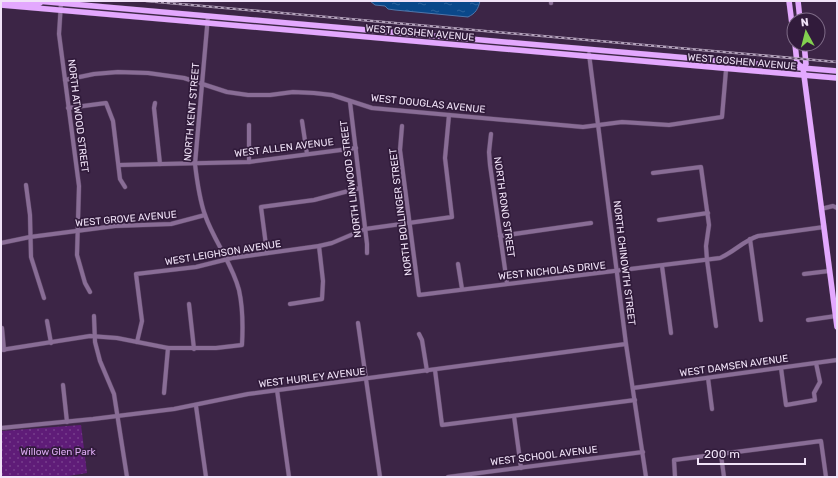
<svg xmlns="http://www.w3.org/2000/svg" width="838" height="478" font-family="Rubik,sans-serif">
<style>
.park{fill:url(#park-dots)}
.water{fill:url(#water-ripples);stroke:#4f76ab}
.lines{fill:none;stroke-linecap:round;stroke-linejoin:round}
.minor-casing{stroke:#594362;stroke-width:5}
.major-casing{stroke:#594362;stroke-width:6}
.minor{stroke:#896d96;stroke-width:4}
.major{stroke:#e3a8fe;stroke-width:5.5}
.rail-casing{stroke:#b3a2bb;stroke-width:2.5}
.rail{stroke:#311b3b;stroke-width:1;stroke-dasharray:3;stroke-linecap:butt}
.labels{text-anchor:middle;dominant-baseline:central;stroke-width:3.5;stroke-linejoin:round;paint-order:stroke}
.street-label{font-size:10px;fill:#f1e3f8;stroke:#311b3b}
.park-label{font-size:10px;fill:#dbaaf1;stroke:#311b3b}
</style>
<defs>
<pattern id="park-dots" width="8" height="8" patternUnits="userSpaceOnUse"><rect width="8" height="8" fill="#5f1c78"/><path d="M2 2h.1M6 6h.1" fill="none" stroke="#763d8c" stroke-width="1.8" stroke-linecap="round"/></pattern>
<pattern id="water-ripples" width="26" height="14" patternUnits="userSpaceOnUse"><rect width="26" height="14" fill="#0a488a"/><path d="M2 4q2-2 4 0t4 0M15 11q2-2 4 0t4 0" fill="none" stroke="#2e629b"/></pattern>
</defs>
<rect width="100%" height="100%" fill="#3c2546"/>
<polygon class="park" points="81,425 87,473 62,477 1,477 1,431"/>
<path class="water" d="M370,1H480C478,9 476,13 468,17L395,10L388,9L385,6L375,5Z"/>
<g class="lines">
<defs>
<g id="minor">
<polyline points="551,1 551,3"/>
<polyline points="61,3 59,34 79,186 77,255 85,283 90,292"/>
<polyline points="589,54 626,344 646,477"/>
<polyline points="65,80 94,74 118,72 148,73 184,78 227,92 248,95 270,95 293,92 314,93 332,95 372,108 583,127 622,122 669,125 722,117 726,70"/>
<polyline points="350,102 367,244 367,253"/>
<polyline points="155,103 154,108 160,164"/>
<polyline points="68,108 106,103 113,121 120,179 125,187"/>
<polyline points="302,121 307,154"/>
<polyline points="249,125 249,162"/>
<path d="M402,126L400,150L419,295L720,258C734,252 743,241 758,236L824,227"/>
<polyline points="491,134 489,152 490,165 507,283"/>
<polyline points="119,165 249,162 356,148"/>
<polyline points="653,173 701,167 709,225 706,246 707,260 716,326"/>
<polyline points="26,185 30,215 31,257 44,298"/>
<polyline points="821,209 833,206 837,208"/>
<polyline points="659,220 708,213"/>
<polyline points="500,236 591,223"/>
<polyline points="750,239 761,320"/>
<polyline points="1,243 30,237 115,226 171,224 205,215"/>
<polyline points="267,253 261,207 314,200 360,188"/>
<polyline points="458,264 462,289"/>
<polyline points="662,266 671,333"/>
<polyline points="804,274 829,271"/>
<polyline points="189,304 194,349"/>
<polyline points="290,304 322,299 323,281 319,246"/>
<polyline points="94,316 95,342 100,361 114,394 127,477"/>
<polyline points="808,320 836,316"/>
<polyline points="47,321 51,343"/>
<polyline points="358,323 380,477"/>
<polyline points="2,328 4,350"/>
<polyline points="419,334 422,340 427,371"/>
<polyline points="137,342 142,321 136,274 196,267 232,258 319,246 332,243 365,229 452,217 445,158 449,115"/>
<path d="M1,350L90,336L117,338L168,348H216L242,345C243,327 243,308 239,290C232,263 214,241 205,215C199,198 197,181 195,164L208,16"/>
<polyline points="781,368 786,405 815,400 814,393 820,382 816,363"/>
<polyline points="435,370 442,425 635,400"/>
<polyline points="708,378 712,409"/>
<polyline points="63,385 67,422"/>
<polyline points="633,388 837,360"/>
<polyline points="277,390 289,477"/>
<polyline points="164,393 168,348"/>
<polyline points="196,406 206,477"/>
<polyline points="514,416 521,468"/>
<polyline points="1,428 93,419 174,409 248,394 626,344"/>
<polyline points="721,455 724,477"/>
<polyline points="448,477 643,452"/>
<polyline points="675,477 674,460 821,441 826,477"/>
</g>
<g id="major">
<polyline points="37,1 837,71"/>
<polyline points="789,1 794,40"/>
<polyline points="798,1 800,20"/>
<polyline points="1,2 38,4 40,3"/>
<polyline points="1,5 837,78"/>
<polyline points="795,44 797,63 803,68 837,327"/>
<polyline points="803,68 806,64 804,44"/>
</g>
</defs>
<use href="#minor" class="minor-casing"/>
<use href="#major" class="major-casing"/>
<use href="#minor" class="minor"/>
<use href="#major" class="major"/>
<defs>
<polyline id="rail" points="146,1 837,62"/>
</defs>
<use href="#rail" class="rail-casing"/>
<use href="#rail" class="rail"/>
</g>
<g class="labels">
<g class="street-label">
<text transform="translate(420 33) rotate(5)">WEST GOSHEN AVENUE</text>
<text transform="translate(742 62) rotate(5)">WEST GOSHEN AVENUE</text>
<text transform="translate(428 104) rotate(6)">WEST DOUGLAS AVENUE</text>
<text transform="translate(192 112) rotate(-85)">NORTH KENT STREET</text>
<text transform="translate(78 116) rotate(83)">NORTH ATWOOD STREET</text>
<text transform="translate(284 148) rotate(-7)">WEST ALLEN AVENUE</text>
<text transform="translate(351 179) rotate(-97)">NORTH LINWOOD STREET</text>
<text transform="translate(504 207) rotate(82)">NORTH RONO STREET</text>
<text transform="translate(401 212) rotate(-97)">NORTH BOLLINGER STREET</text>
<text transform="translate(126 219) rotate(-5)">WEST GROVE AVENUE</text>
<text transform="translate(223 253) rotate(-9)">WEST LEIGHSON AVENUE</text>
<text transform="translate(624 263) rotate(83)">NORTH CHINOWTH STREET</text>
<text transform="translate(552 271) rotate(-6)">WEST NICHOLAS DRIVE</text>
<text transform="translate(734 366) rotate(-8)">WEST DAMSEN AVENUE</text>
<text transform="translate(312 378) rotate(-7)">WEST HURLEY AVENUE</text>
<text transform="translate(544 456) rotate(-7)">WEST SCHOOL AVENUE</text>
</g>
<g class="park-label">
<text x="58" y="452">Willow Glen Park</text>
</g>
</g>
<rect width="838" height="478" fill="none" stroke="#f1e3f8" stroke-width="4"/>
<g transform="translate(806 32) rotate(353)"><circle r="19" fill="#311b3b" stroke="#7e6b87"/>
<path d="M0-3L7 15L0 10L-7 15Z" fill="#82d04f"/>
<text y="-6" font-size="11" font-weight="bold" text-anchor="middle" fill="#f1e3f8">N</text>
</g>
<path d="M698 458v6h107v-6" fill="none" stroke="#f1e3f8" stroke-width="2"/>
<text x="704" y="458" font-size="12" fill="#f1e3f8" stroke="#311b3b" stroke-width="3" paint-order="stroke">200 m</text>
</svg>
